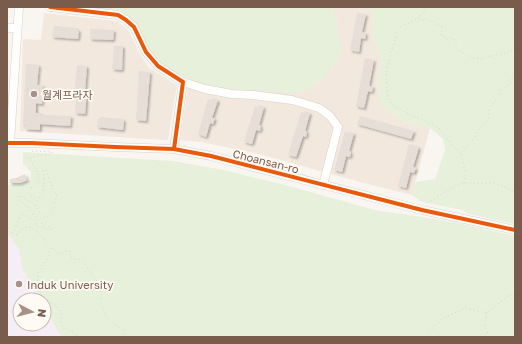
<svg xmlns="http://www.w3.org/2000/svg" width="522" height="344" font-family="'Golos Text','Noto Sans KR',sans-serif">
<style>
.residential{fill:#f2e8de}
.education{fill:#f6eef6}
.green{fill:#e7f0db}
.building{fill:#e6ded7;filter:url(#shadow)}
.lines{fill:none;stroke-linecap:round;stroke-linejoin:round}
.minor-casing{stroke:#d7d1cb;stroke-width:9}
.path{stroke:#dcd5d0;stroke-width:1;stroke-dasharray:1 3;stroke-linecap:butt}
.minor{stroke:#fefefd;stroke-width:8}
.cycleway-casing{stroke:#fffaf3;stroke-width:6}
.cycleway{stroke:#e8590c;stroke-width:4}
.poi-dot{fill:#a69286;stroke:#fffaf3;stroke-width:1.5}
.labels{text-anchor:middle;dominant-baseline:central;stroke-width:3.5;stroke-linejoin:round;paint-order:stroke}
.poi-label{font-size:11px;fill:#7a5c4d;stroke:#fffaf3;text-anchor:start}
.street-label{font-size:11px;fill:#7a5c4d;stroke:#fffaf3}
</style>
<defs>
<filter id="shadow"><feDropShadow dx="2" dy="2" stdDeviation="1" flood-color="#0004"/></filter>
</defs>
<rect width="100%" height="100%" fill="#f9f5f0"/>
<g class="residential">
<polygon points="334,7 359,7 373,11 372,35 382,60 377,85 404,122 430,128 412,195 360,182 255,153 201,142 180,140 189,79 224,88 309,90 330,72 341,55 339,31 332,9"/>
<polygon points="44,13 117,21 128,30 138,50 148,67 177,85 168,140 20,131 23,39 41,40"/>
</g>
<polygon class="education" points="7,236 9,236 19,249 22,268 40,300 20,300 20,324 44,324 44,307 61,337 7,337"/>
<g class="green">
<polygon points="80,7 334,7 332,9 339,31 341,55 330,72 309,90 289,93 224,88 189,79 165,68 151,55 135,24 120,10"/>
<polygon points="359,7 515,7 515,224 469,214 462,210 422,202 412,195 416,182 435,179 445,150 443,139 430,128 404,122 379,104 377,85 382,60 372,35 373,11"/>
<polygon points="23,152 172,161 224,170 289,186 378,211 404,214 453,222 515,236 515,337 61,337 44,307 44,300 40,300 22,268 19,249 9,236 7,236 7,185 23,184 30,180 31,173 23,163"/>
</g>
<g class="building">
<polygon points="357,13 366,14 362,32 366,33 365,39 361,38 359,52 350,50"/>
<polygon points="54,26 77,28 77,30 79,30 78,39 52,37 53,28 54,28"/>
<polygon points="90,29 114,30 113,40 90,39"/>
<polygon points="114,46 123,46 122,70 112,69"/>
<polygon points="365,58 374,60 369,86 373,86 372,92 368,91 364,108 356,106"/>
<polygon points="26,64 39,65 37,85 43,85 42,104 36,103 36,113 41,113 41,115 71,116 70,126 40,124 40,130 25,129 26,125 23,125"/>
<polygon points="77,65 87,66 85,91 87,91 85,114 75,113 77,90 75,90"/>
<polygon points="139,71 150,72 146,121 136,120"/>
<polygon points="213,98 218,100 212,118 215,118 213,124 210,123 206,137 198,134 208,99 212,100"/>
<polygon points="259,105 264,107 259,125 261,126 260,131 256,130 252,144 244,142 255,106 258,107"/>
<polygon points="305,111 310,113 305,131 307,131 306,137 303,136 296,157 288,155 301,112 304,113"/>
<polygon points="360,116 414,131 411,139 357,124"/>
<polygon points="100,117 123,119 123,120 124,120 123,130 97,127 98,118 99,119"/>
<polygon points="345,132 348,133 349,132 354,133 349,151 351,152 350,157 346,156 342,172 334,170"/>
<polygon points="409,144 419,147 413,167 416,168 414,173 410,172 406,188 398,186"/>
<polygon points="25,174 27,180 20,183 10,183 10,179 16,178"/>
</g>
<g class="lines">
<defs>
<g id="minor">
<polyline points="50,7 118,15 126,20 134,27 146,52 158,66 183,82 174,149"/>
<polyline points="7,28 17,28"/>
<polyline points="183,82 205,89 232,94 253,95 292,100 319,108 330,116 338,127 323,185"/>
<polyline points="10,142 19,7"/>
<polyline points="7,143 31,143 115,147 174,149 211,156 422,210 515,230"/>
</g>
</defs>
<use href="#minor" class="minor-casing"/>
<g class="path">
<polyline points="420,16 427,7"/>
<path d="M32,151L52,152V154L37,155L29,159L38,173L39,181L27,192L37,201C45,190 45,183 43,170H46L54,192L57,194L52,214L44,218L33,203L20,196H18L19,200L28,207L42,224L52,228V230L38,227L32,219L22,213L13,233L17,235C29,217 39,233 48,244C51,248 56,250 59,254L68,250L71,253L70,255L71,258L82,260L101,287V305L107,317L114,324L122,329L126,337"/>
<path d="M461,153L453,146L439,128L434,125L403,111L392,105L390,101L387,93L386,71L398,29L401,26L407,24L420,17L419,19L420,20H428L431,22L434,21L435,24L439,26L440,25L442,26L441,35H444V36H446L445,38L446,40L450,38H453C457,42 457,49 461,52C465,55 477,59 482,59C485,58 488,56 491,56C499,54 508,54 515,48"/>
<polyline points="464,183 466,174 461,153 473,140 481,126 489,119 488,111 492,104 499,97 500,91 509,85 515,74"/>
<polyline points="427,203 454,186 464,183 494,183 503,186 515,193"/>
<polyline points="7,233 12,233"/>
<path d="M51,248L49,250C52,260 40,264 38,274C36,281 40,295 45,300C49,303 55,304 58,308C64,313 59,319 62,325C64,329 76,334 80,337"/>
<polyline points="487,313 484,324 489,337"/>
<polyline points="424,337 443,318 466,308 487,313 508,296 515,294"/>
</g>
<use href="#minor" class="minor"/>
<defs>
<g id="cycleway">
<polyline points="50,7 118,15 126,20 134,27 146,52 158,66 183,82 174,149"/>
<polyline points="7,143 31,143 115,147 174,149 211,156 422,210 515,230"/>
</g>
</defs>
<use href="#cycleway" class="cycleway-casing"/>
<use href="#cycleway" class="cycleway"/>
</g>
<g class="poi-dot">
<circle cx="34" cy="94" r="4"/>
<circle cx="19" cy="284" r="4"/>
</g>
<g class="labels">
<g class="poi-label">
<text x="42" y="94">월계프라자</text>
<text x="27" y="284">Induk University</text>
</g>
<g class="street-label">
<text transform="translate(266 161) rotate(14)">Choansan-ro</text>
</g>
</g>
<rect width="522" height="344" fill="none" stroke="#7a5c4d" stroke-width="16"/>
<g transform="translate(32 312) rotate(97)"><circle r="19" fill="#fffaf3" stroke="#cabbb1"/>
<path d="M0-3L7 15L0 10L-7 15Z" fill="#a69286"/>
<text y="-6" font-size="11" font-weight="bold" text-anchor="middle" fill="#7a5c4d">N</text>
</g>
</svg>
